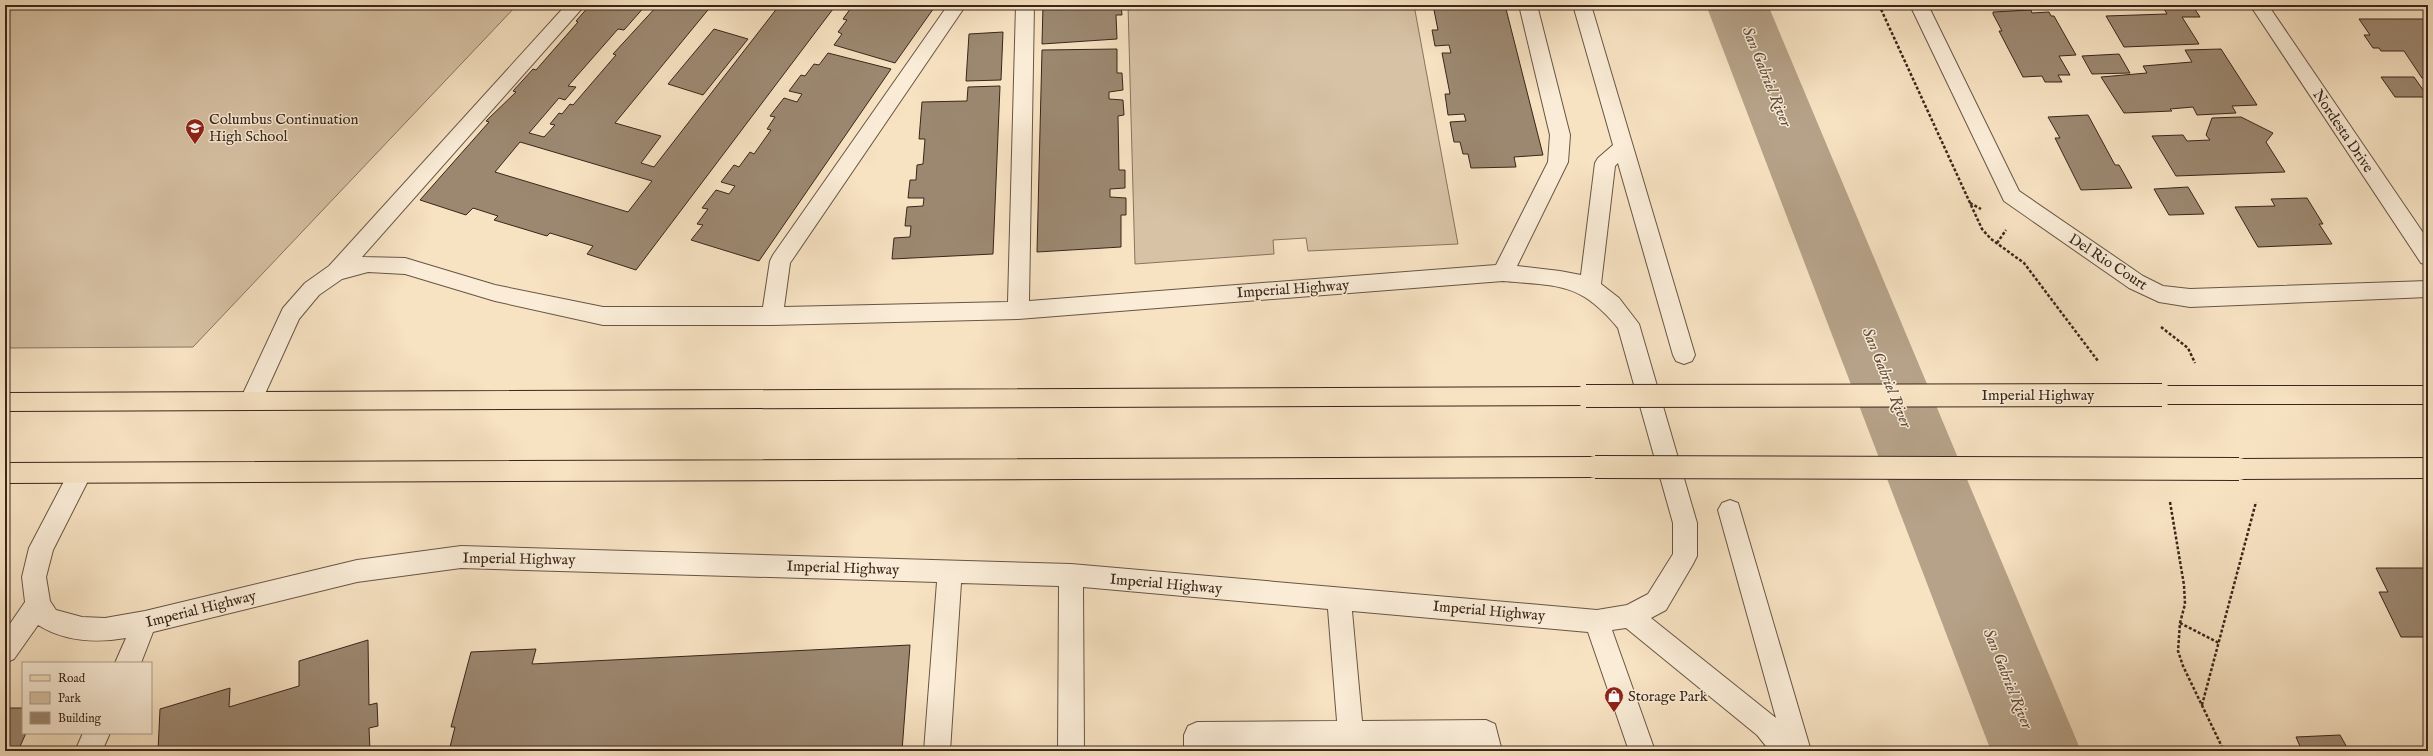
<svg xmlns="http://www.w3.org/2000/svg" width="2433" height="756" font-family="'IM FELL English',serif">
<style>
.green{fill:#d7c2a5;stroke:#887460}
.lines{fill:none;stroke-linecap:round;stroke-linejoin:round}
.river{fill:#b6a289;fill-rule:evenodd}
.building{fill:#9c8871;stroke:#39261a;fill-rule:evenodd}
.minor-casing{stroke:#685544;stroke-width:2}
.major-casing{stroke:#39261a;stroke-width:2}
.path{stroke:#39261a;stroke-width:2.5;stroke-dasharray:3 2;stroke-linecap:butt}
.minor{fill:#faecd7;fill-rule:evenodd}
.major{fill:#f7e2c2;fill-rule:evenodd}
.major-bridge-casing{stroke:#39261a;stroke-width:24;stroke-linecap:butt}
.major-bridge{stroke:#f7e2c2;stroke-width:22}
.labels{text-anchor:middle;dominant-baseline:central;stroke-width:3;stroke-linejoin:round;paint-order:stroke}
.poi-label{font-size:15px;fill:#39261a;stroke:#faecd7;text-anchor:start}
.street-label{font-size:15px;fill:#39261a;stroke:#faecd7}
.water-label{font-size:16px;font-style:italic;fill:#5e4b3b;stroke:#faecd7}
</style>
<rect width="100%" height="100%" fill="#f7e2c2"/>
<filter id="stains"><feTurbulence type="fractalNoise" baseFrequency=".005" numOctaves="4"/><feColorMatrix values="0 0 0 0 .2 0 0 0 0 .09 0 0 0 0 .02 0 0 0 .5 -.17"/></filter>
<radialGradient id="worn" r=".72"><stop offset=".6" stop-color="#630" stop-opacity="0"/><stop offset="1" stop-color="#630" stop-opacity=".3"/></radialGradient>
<g class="green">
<polygon points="5,5 517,5 193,347 5,348"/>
<polygon points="1128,5 1414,5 1458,244 1308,251 1306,238 1273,240 1274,254 1135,264"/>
</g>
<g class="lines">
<polygon class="river" points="1706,5 1768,5 2081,751 1991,751"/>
</g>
<g class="building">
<path d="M590,5H646L624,30L618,29L568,86L576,87L565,100L559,98L529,133L544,137L555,125L550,124L559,113L562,114L570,104L573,105L616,55L613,54L658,5H712L615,123L661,136L641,163L654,167L778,7L786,9L790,5H836L636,270L587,254L593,246L550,233L547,236L494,220L498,216L473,208L466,215L420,200L489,122L486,121L516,92L513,91L533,69L536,70L578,22L576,21ZM520,142L652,181L628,212L495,172Z"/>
<polygon points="853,5 866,8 868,5 936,5 895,63 834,45 842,34 838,32 847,20 843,19"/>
<polygon points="1043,5 1121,5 1122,15 1116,15 1117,39 1042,44"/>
<polygon points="1433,5 1505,5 1543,155 1514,157 1516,167 1471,168 1468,154 1463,154 1460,142 1454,142 1450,122 1466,121 1464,114 1448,115 1445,94 1450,94 1442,53 1451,53 1449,45 1435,46 1432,30 1438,30"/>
<polygon points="2162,5 2192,5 2200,17 2182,17 2199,44 2124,47 2106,16 2167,14"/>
<polygon points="2031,10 2032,13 2049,12 2051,16 2054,16 2076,55 2059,56 2070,75 2058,75 2062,82 2045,82 2042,76 2023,77 1999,31 2002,31 1993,14 1993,12"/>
<polygon points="2359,19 2425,19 2428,23 2428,78 2422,78 2404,51 2381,51 2379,48 2373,48 2364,35 2370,35"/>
<polygon points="714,29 748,39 703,95 668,84"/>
<polygon points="1003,32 1001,80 966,81 969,34"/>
<polygon points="1117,49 1117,73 1122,73 1123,90 1109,92 1109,99 1123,100 1124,115 1118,116 1119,170 1125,170 1125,188 1110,189 1110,197 1126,198 1126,215 1121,215 1121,247 1037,252 1042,50"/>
<polygon points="2221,49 2257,105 2232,106 2236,113 2197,115 2193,107 2170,109 2172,111 2124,113 2101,77 2147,73 2143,66 2192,62 2185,50"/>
<polygon points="828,53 891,69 759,261 691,240 703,225 697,224 708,209 702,208 716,190 729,194 735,186 721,182 734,165 739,167 750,152 754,154 771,130 767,129 775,117 770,116 784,98 797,102 802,94 789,91 801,75 805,76 814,64 819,65"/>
<polygon points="2119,54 2130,73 2092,74 2082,56"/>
<polygon points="2381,77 2414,77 2428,97 2395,97"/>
<polygon points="1000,86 993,254 892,259 894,238 910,237 911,226 905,226 907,207 923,206 924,198 908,198 910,180 916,180 917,165 923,164 925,139 919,139 922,102 967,101 968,87"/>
<polygon points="2088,115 2115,165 2119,165 2132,188 2081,190 2055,138 2060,138 2048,117"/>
<polygon points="2241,117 2273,133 2266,142 2285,172 2176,176 2152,136 2183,135 2187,141 2210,140 2206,135 2212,118"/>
<polygon points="2188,187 2204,214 2169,215 2154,189"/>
<polygon points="2307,198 2323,224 2319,224 2332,244 2258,247 2235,207 2275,206 2271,199"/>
<polygon points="2376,568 2428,568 2428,637 2401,637 2379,592 2388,592"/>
<polygon points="368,640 369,705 377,703 378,726 369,728 370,751 158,751 160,709 230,688 229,707 299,686 299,661"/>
<polygon points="910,645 902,751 449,751 455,727 451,727 471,652 536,649 532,664"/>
<polygon points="5,708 23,708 23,733 26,733 18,751 5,751"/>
<polygon points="2340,735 2349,751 2302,751 2296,737"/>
</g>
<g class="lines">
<defs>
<g id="minor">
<path d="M566,5H585L362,257L405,258L495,285L603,307H763L770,261L773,255L948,5H966L790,263L784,307L1008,302L1016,5H1034L1029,301L1496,265L1548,162L1550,135L1519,5H1537L1570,135L1568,162L1517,266L1560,271L1581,275L1595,163L1598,158L1613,145L1573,5H1591L1695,355L1692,361L1684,364L1676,361L1673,355L1618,163L1615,166L1601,284L1619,298L1639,324L1697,523V556L1693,564L1666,610L1651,618L1776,718L1718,510L1722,503L1730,500L1738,503L1811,751H1770L1757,735L1626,628L1612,630L1655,751H1629L1588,632L1352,611L1362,721L1486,720L1495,724L1502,751H1476L1475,746H1365V751H1339V747L1210,748V751H1184V735L1188,726L1197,722L1337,721L1328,609L1083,587L1084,751H1058L1059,586L961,583L950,751H924L937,582L461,568L357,582L153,632L141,663H115L126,638C96,643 65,642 38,625L14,659L5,663V631L25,602L22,577L29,548L72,466L80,463L88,466L92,473L53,550L46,577L50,601L56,610L82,617L105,618L145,611L357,560L461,546L1071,564L1597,610L1627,605L1648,594L1673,554V523L1618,328C1580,282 1559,286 1503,281L1018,319L772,325H603L495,301L405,274L368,272L342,279L319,295L299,319L259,407L251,409L243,407L240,400L283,308L305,283L329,266Z"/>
<polygon points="1910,5 1928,5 2019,191 2143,276 2163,286 2190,289 2428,281 2428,297 2190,307 2159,302 2129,288 2004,201"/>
<polygon points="2250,5 2268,5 2428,240 2428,265 2421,263"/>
<polygon points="83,733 110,733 102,751 75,751"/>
</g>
<g id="major">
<polygon points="2162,386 2428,386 2428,404 2162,404 2154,402 2151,395 2154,388"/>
<polygon points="1586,387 1594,389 1597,396 1594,403 1586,405 5,411 5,393"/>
<polygon points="1595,457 1603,460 1606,467 1603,474 1595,477 5,483 5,463"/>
<polygon points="2428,458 2428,478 2239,479 2231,476 2228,469 2231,462 2239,459"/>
</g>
</defs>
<use href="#minor" class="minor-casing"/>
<use href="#major" class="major-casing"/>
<g class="path">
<polyline points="1879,5 1982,229 1991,239 2024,263 2098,361"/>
<polyline points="1970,203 1981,209"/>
<polyline points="1997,243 2006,230"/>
<polyline points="2161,327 2188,348 2195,363"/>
<polyline points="2170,502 2184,585 2185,604 2180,623 2178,651 2183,666 2224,751"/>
<polyline points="2180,623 2219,643"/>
<polyline points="2202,705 2256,502"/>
</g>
<use href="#minor" class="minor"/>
<use href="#major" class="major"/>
<defs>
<g id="major-bridge">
<polyline points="1586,396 2162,395"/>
<polyline points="1595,467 2239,469"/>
</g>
</defs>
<use href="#major-bridge" class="major-bridge-casing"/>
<use href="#major-bridge" class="major-bridge"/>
</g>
<defs>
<symbol id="school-pin" viewBox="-11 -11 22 30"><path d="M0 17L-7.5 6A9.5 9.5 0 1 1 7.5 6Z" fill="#8f2418" stroke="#faecd7"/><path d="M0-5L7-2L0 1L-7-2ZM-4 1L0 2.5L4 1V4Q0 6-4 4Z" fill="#fff"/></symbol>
<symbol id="shop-pin" viewBox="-11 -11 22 30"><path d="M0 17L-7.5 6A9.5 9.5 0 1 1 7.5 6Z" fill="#8f2418" stroke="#faecd7"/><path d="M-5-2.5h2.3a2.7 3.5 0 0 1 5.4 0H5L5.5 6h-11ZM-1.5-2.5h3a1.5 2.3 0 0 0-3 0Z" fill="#fff"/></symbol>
</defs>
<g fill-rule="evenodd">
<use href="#school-pin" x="184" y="117" width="22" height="30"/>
<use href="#shop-pin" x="1603" y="685" width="22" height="30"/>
</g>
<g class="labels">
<g class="poi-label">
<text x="209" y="119">Columbus Continuation<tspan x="209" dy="17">High School</tspan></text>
<text x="1628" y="696">Storage Park</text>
</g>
<g class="street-label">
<text transform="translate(2343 131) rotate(56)">Nordesta Drive</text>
<text transform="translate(2108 262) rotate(33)">Del Rio Court</text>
<text transform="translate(1293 289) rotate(-4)">Imperial Highway</text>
<text x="2038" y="395">Imperial Highway</text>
<text transform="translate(519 559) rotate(1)">Imperial Highway</text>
<text transform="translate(843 568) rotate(2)">Imperial Highway</text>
<text transform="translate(1166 584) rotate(5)">Imperial Highway</text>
<text transform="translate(201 609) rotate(-14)">Imperial Highway</text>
<text transform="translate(1489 611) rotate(5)">Imperial Highway</text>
</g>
<g class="water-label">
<text transform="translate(1766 77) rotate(68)">San Gabriel River</text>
<text transform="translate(1886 378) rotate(68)">San Gabriel River</text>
<text transform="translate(2007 679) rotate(68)">San Gabriel River</text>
</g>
</g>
<rect width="2433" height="756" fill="none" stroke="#f7e2c2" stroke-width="20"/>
<rect x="6" y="6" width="2421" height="744" fill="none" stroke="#39261a" stroke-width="2"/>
<rect x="10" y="10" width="2413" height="736" fill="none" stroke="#39261a"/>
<rect x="22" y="662" width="130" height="72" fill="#faecd7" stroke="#ad9d8b"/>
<rect x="30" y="675" width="20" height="6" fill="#f7e2c2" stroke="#ad9d8b"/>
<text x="58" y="682" font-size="12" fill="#39261a">Road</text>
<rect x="30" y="692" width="20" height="12" fill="#d7c2a5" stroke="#ad9d8b"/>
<text x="58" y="702" font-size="12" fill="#39261a">Park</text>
<rect x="30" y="712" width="20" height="12" fill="#9c8871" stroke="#ad9d8b"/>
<text x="58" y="722" font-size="12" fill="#39261a">Building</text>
<rect width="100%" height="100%" filter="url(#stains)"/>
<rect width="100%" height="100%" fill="url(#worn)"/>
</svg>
